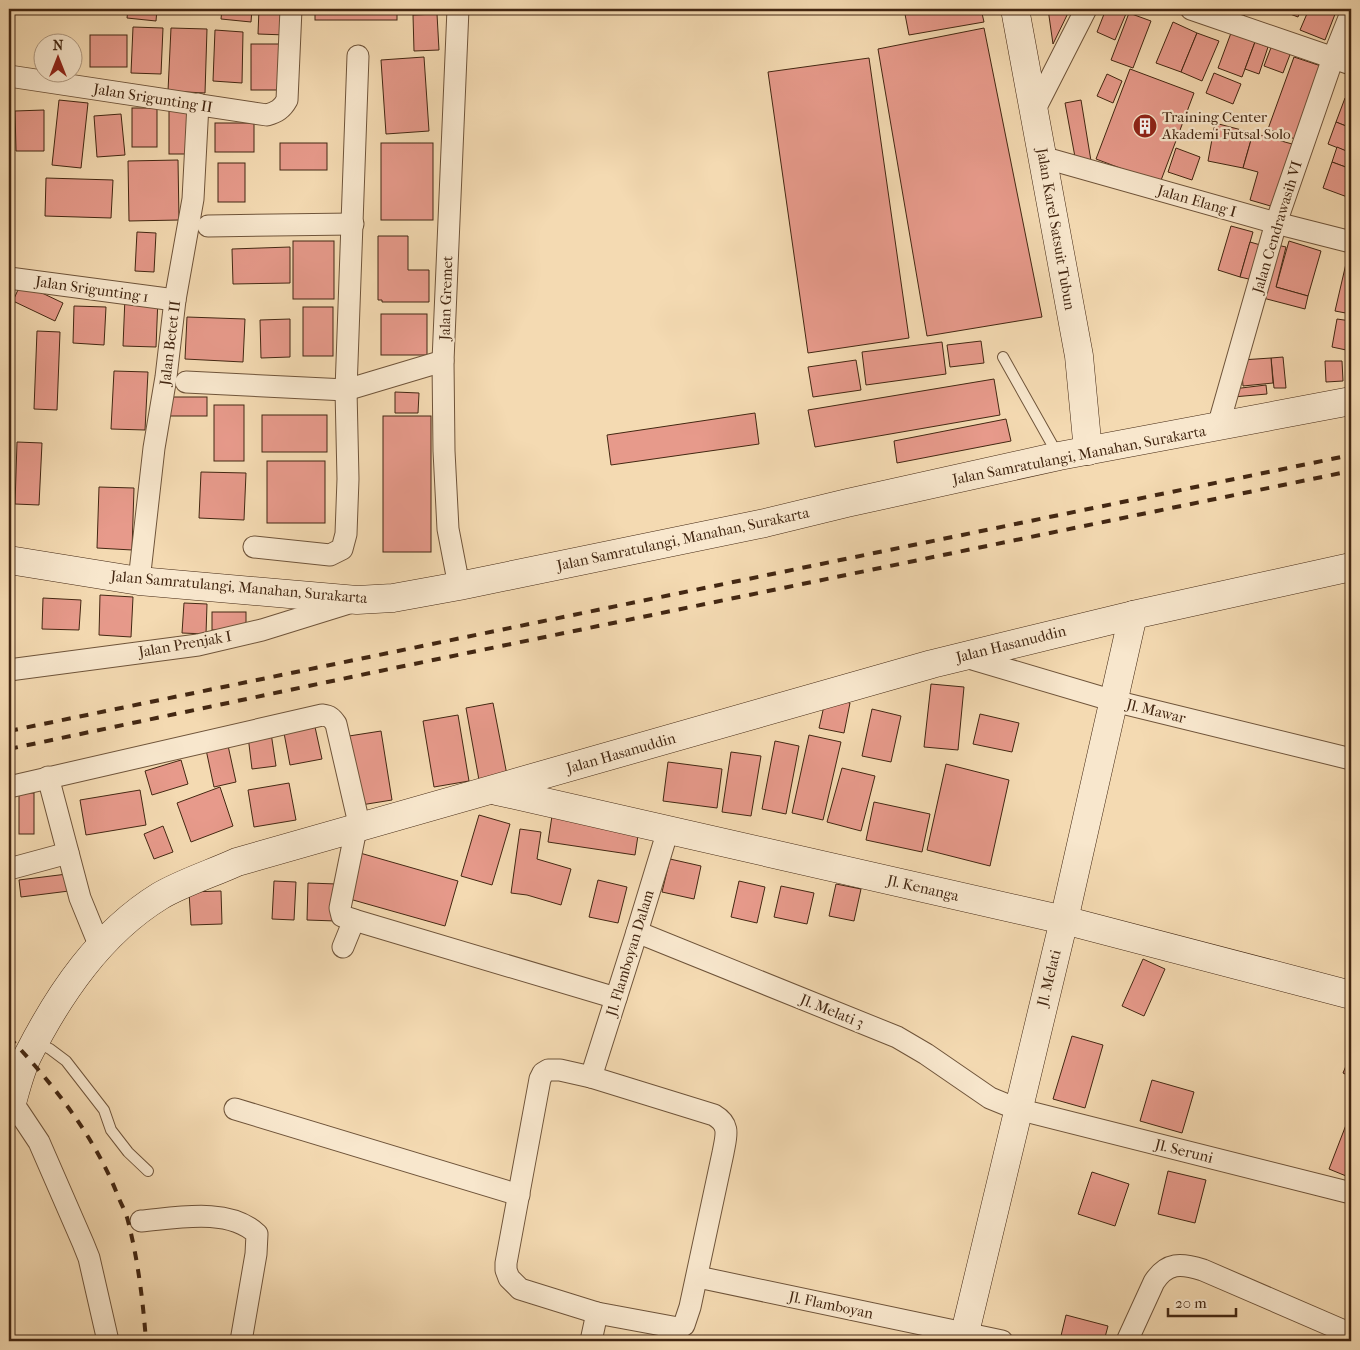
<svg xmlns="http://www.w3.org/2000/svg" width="1360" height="1350" font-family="'IM FELL French Canon',serif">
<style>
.building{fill:#e79a8b;stroke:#432712}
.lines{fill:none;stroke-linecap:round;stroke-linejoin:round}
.lane-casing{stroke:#6f543a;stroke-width:12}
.street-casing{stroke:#6f543a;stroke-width:23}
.secondary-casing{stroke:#432712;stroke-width:29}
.lane{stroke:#f8e7cd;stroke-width:10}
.street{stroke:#f8e7cd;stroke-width:21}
.secondary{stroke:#f8e7cd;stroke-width:28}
.rail{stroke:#432712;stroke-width:4;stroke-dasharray:9 9;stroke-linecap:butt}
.labels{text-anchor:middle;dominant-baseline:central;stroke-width:4.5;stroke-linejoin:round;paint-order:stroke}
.street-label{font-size:15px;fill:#432712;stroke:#f8e7cd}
.poi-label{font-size:15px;fill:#432712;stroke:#f8e7cd;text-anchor:start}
</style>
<rect width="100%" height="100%" fill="#f4dab2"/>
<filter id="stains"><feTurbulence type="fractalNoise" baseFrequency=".004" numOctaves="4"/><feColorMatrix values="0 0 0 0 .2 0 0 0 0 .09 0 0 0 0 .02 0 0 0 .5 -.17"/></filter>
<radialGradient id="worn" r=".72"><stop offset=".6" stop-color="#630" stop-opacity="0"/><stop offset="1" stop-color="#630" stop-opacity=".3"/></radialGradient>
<g class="building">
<polygon points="128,9 157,9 156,21 127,18"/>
<rect x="175" y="9" width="35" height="3"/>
<polygon points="222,9 252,9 251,22 221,19"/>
<polygon points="259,9 284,9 286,35 258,34"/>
<rect x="315" y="9" width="82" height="11"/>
<polygon points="904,9 981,9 984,22 909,35"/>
<polygon points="1048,9 1070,9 1053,44"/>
<polygon points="1106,9 1128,9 1115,40 1097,32"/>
<polygon points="1225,9 1247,9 1244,17 1224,12"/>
<polygon points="1251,9 1268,9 1266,14"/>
<polygon points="1277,9 1301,9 1298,17"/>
<polygon points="1309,9 1337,9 1325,40 1300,30"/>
<polygon points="1129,13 1151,21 1133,68 1111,60"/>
<polygon points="437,14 439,50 414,51 413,15"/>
<polygon points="1173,22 1197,33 1181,72 1156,63"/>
<polygon points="133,27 163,28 161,74 131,73"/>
<polygon points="171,28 207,29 205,93 168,91"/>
<polygon points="984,28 1042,317 927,336 878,49"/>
<polygon points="215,30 243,32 242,83 213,81"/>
<polygon points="1197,33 1219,41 1202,81 1181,72"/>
<polygon points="1231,33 1255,42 1242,77 1218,68"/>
<rect x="90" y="35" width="37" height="32"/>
<polygon points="1255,42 1268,47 1259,74 1245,69"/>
<rect x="251" y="44" width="30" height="46"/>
<polygon points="1272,45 1291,52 1283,73 1264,66"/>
<polygon points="424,57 429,131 386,134 381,60"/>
<polygon points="1294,57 1321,66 1295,139 1268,129"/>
<polygon points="869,58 909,338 808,353 768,72"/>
<polygon points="1130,69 1194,93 1160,183 1096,159"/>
<polygon points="1214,73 1241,84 1233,104 1206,93"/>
<polygon points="1107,74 1122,81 1113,103 1097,96"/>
<polygon points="1345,98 1351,98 1351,128 1336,122"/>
<polygon points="59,100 88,103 81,168 52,165"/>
<polygon points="1081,100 1091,161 1075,157 1065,103"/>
<rect x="132" y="108" width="25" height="39"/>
<polygon points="44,110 44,151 16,151 15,111"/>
<rect x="169" y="111" width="23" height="43"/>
<polygon points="121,114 125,155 97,157 94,116"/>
<polygon points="1336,122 1351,128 1351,153 1328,144"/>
<rect x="215" y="123" width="39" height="29"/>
<polygon points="1215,123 1253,133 1243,168 1208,161"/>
<polygon points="1253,133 1292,144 1274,207 1250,200 1258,172 1243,168"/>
<rect x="280" y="143" width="47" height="27"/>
<rect x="381" y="143" width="52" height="77"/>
<polygon points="1337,147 1351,153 1351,169 1332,162"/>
<polygon points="1176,148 1200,157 1192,180 1168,172"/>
<polygon points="178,160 179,220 129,221 128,161"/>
<polygon points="1332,162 1351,169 1351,193 1350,198 1323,188"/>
<rect x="218" y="163" width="27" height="39"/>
<polygon points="46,178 113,180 111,218 45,216"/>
<polygon points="1231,226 1253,232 1240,277 1218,270"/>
<polygon points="137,232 156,233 154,272 135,271"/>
<polygon points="378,236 408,236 408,270 429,270 429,302 382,302 382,300 378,300"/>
<rect x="293" y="241" width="41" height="58"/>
<polygon points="1289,241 1321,251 1308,296 1276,287"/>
<polygon points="1250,242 1264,246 1253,280 1240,277"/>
<polygon points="1277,245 1286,247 1276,287 1308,296 1305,309 1263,298"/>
<polygon points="290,247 290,283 233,284 232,249"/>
<polygon points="1348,255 1351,256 1351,314 1335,311"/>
<polygon points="21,283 63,303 55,321 13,301"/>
<polygon points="125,297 158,298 156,347 123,346"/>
<polygon points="74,306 106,307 104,345 73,343"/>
<rect x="303" y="307" width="30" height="49"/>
<rect x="381" y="314" width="46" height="41"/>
<polygon points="187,317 245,319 243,362 185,359"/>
<polygon points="290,319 290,357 261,358 260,320"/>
<polygon points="1337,319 1351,321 1351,351 1332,347"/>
<polygon points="37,331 60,332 57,410 34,409"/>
<polygon points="981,341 984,363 950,367 947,345"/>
<polygon points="942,342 946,374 866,385 862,352"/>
<polygon points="1283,357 1286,388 1274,388 1271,358"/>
<polygon points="1271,358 1273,383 1243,386 1241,360"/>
<polygon points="856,360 861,390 813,397 808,367"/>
<polygon points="1325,361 1342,361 1343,381 1326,382"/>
<polygon points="114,371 148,372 145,430 111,429"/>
<polygon points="994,379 1000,415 815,447 808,410"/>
<polygon points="1266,385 1267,394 1233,397 1233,389"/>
<polygon points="395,392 419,393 418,413 395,413"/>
<rect x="168" y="397" width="39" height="19"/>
<rect x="214" y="405" width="30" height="56"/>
<polygon points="755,413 759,444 611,465 607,435"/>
<rect x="262" y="415" width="65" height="37"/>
<rect x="383" y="416" width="48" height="136"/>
<polygon points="1006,419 1011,441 897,463 894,441"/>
<polygon points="17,442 42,443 39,505 15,504"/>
<rect x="267" y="461" width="58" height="62"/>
<polygon points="201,472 246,473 244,520 199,518"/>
<polygon points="99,487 134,488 132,550 97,548"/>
<polygon points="100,595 133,597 131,637 99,635"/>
<polygon points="43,598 81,600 79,630 42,629"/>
<polygon points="184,603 207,604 206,634 182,633"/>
<rect x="212" y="612" width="34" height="18"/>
<polygon points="931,684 964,687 958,750 924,747"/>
<polygon points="826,697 850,703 844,733 819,728"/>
<polygon points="493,703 507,775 479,780 466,708"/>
<polygon points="872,709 901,716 891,762 862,756"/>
<polygon points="980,714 1019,723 1012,752 973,744"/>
<polygon points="458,715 469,781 434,787 423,721"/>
<polygon points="315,727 322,759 290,765 284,733"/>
<polygon points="381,731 392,800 361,805 349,736"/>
<polygon points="271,733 276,766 252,769 248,736"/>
<polygon points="809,735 841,742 823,820 792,813"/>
<polygon points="227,741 236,782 214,787 205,745"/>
<polygon points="775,741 799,746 786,814 762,809"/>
<polygon points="731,752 761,756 751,816 722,812"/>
<polygon points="181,760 188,784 152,795 145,771"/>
<polygon points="668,762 722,769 717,808 663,801"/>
<polygon points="946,764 1009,780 990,866 927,850"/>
<polygon points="842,768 875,776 861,831 827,822"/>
<polygon points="289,783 296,820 254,827 248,790"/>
<polygon points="220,787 233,826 191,842 177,803"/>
<polygon points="140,790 146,825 86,835 80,800"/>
<rect x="19" y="793" width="15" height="41"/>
<polygon points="874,802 930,814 922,852 866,840"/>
<polygon points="479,815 510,824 492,885 461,876"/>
<polygon points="552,816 639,829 635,855 548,842"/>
<polygon points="163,826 173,852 154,859 144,834"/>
<polygon points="520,829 541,832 537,859 571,869 561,905 527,895 511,893"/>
<polygon points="360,853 458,881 445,926 346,898"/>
<polygon points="670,859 701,866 694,899 662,892"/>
<polygon points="67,874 69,891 21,897 19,880"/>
<polygon points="598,880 627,887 618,923 589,917"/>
<polygon points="274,881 296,882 294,920 272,919"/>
<polygon points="739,881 765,887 757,923 731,917"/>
<polygon points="308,883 337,884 336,921 307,920"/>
<polygon points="836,884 861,889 854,921 829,916"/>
<polygon points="781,886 814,893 807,924 774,917"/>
<polygon points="221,891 222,924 191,925 189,892"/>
<polygon points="1143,959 1165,969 1144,1016 1122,1006"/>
<polygon points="1072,1036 1103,1045 1085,1108 1053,1099"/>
<polygon points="1351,1054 1351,1077 1343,1073"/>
<polygon points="1152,1080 1194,1092 1182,1133 1140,1121"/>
<polygon points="1351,1112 1351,1178 1329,1169"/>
<polygon points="1168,1171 1206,1180 1195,1223 1158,1214"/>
<polygon points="1092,1172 1129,1184 1115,1226 1078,1214"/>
<polygon points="1066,1315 1108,1326 1104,1341 1060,1340"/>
</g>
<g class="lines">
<defs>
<g id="lane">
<polyline points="1003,357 1058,455"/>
<polyline points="36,1042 50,1049 66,1061 104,1110 111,1130 128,1152 148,1171"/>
</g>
<g id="street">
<polyline points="458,9 443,361 444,451 448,529 459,586"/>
<polyline points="1191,9 1351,64"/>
<path d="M9,76L267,115C277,112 282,109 287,100L291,9"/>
<polyline points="1034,111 1086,9"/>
<polyline points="1042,157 1276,223 1351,242"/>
<polyline points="208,226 353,224"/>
<polyline points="9,278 175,300"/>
<polyline points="186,382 346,390 443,361"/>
<polyline points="1221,416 1276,223 1333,58 1351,13"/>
<polyline points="254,547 330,555 342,549 346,534 348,479 346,390 358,56"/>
<polyline points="139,581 154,448 166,377 175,300 193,199 198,104"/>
<polyline points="962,656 1114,701 1351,759"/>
<polyline points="9,670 198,645 262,630 349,603"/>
<polyline points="48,777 80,898 100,947"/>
<path d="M9,787L322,715C330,716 332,718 336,724L360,828"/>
<polyline points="9,869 68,853"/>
<polyline points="354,920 342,916 340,908 356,829"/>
<polyline points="637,932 897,1037 926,1054 990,1098 1017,1109 1351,1193"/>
<polyline points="343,947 354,920 616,998"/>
<path d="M548,1070H560L591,1077L714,1115C731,1125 726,1136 723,1153L690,1307L684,1325L678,1328L597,1313L520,1289L509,1278L506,1270V1263L540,1079L543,1073Z"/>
<polyline points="591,1077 637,932 668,830"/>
<polyline points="9,1097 39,1142 83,1243 89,1258 108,1341"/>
<polyline points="235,1109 519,1195"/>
<path d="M141,1221C176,1218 229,1207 257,1234L256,1254L241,1341"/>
<polyline points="698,1277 1002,1341"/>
<polyline points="591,1341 597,1313"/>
<path d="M1127,1341L1154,1282C1167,1262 1181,1263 1203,1270L1351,1334"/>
</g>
<g id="secondary">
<polyline points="1015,9 1079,356 1088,451"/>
<polyline points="9,560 139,581 357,600 393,598 459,586 765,523 847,503 1059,456 1351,401"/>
<polyline points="497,791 1064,920 1351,995"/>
<path d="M9,1113C15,1094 19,1073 28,1055C59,994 100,933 160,896C182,883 213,873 237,862L932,664L1133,615L1351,567"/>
<polyline points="963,1341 1064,920 1133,615"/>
</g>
</defs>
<use href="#lane" class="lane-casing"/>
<use href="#street" class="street-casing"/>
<use href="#secondary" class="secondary-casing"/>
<use href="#lane" class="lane"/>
<use href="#street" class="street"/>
<use href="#secondary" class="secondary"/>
<g class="rail">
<polyline points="9,731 1351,455"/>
<polyline points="9,749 375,672 1351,471"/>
<path d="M9,1037C53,1084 94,1135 118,1196C121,1204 126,1212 128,1221C138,1260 143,1301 146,1341"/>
</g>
</g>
<defs>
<symbol id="building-disc" viewBox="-11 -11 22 22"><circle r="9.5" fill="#8f2418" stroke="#f8e7cd"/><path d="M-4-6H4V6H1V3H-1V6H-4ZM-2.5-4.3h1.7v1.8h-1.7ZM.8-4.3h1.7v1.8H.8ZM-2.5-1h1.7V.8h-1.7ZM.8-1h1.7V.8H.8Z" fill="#fff"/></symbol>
</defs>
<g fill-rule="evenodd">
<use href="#building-disc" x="1131" y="112" width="28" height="28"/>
</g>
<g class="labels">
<g class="street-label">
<text transform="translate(153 98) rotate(9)">Jalan Srigunting II</text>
<text transform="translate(1197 201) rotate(16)">Jalan Elang I</text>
<text transform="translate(1277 227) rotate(-73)">Jalan Cendrawasih VI</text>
<text transform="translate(1056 229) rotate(80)">Jalan Karel Satsuit Tubun</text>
<text transform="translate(92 289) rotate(8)">Jalan Srigunting 1</text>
<text transform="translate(446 298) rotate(-88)">Jalan Gremet</text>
<text transform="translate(170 343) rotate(-83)">Jalan Betet II</text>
<text transform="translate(1079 455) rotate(-11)">Jalan Samratulangi, Manahan, Surakarta</text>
<text transform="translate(683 539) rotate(-12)">Jalan Samratulangi, Manahan, Surakarta</text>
<text transform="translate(239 587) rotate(5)">Jalan Samratulangi, Manahan, Surakarta</text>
<text transform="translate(185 644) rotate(-10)">Jalan Prenjak I</text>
<text transform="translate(1011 644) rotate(-14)">Jalan Hasanuddin</text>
<text transform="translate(1156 711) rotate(14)">Jl. Mawar</text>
<text transform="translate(621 753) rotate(-16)">Jalan Hasanuddin</text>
<text transform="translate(923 888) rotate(13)">Jl. Kenanga</text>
<text transform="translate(630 953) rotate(-73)">Jl. Flamboyan Dalam</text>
<text transform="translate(1049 978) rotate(-76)">Jl. Melati</text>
<text transform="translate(832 1011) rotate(22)">Jl. Melati 3</text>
<text transform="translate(1184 1151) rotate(14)">Jl. Seruni</text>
<text transform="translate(831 1305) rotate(12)">Jl. Flamboyan</text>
</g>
<g class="poi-label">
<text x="1162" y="117">Training Center<tspan x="1162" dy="17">Akademi Futsal Solo</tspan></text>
</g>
</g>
<rect width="1360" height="1350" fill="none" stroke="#f4dab2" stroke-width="30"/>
<rect x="10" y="10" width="1340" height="1330" fill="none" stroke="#432712" stroke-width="2.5"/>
<rect x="15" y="15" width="1330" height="1320" fill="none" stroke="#432712"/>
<g transform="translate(58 58)"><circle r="24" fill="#f8e7cd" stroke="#b09a82"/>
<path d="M0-4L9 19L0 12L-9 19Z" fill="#8f2418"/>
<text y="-8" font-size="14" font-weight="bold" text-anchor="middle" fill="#432712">N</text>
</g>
<path d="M1168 1308v8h68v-8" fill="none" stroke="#432712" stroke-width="2.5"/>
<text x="1175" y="1308" font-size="15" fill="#432712" stroke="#f8e7cd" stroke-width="4" paint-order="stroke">20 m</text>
<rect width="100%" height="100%" filter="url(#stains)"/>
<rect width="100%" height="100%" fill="url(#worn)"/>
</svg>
